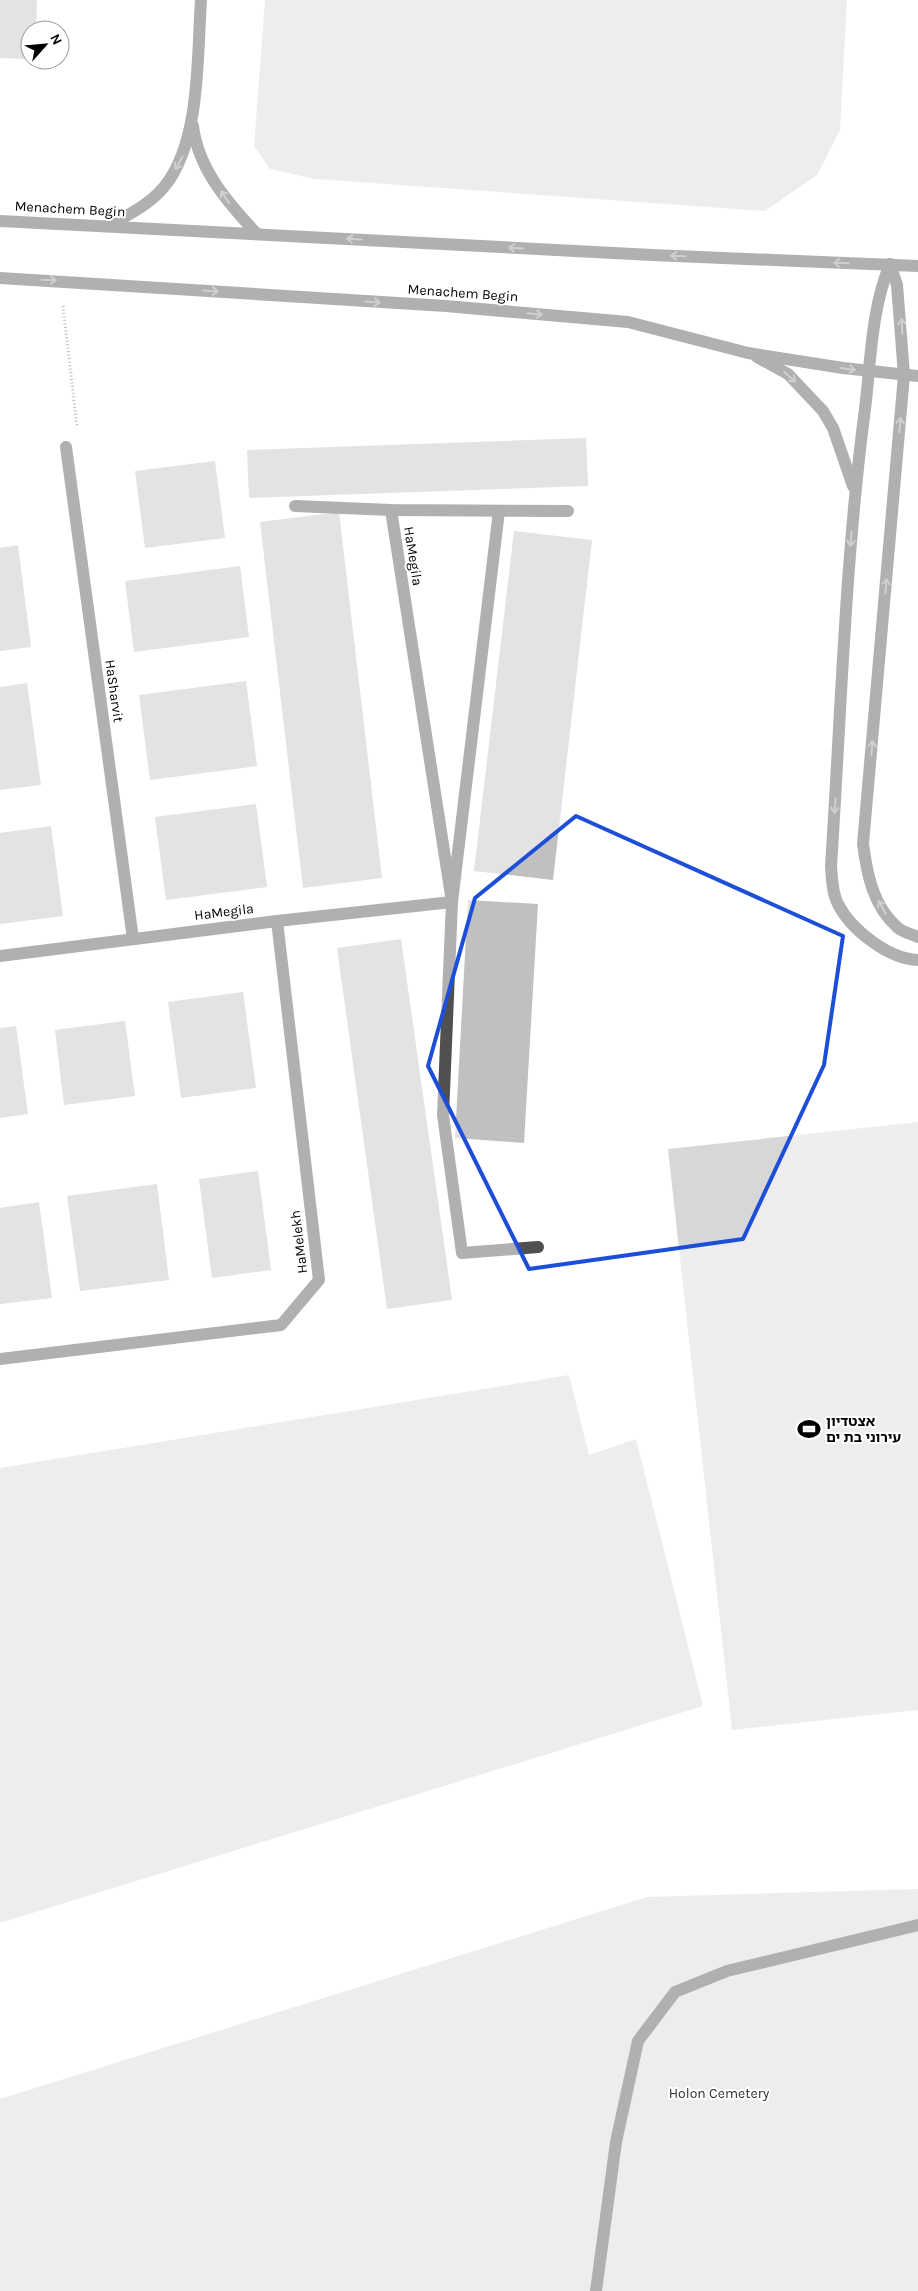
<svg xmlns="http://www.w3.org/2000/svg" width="918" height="2291" font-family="Karla,'Noto Sans Hebrew',sans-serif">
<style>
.green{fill:#d7d7d7}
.building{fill:#c0c0c0}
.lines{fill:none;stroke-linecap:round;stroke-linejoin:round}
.path{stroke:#727272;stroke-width:3;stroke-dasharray:1 2.5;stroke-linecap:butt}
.minor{stroke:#505050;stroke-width:12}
.oneway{stroke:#969696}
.marked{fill:none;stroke:#1d4ed8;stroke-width:4;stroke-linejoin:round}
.labels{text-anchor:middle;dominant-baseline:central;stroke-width:4;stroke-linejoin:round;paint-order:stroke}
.street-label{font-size:14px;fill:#000;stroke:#fff}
.poi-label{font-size:14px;font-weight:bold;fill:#000;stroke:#fff;text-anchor:start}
.park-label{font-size:14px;fill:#2e2e2e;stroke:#fff}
</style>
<rect width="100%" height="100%" fill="#fff"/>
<g class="green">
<polygon points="265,0 847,0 840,130 817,175 765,211 315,179 270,169 254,146"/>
<polygon points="918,1122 918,1710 732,1730 668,1149"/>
<polygon points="569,1375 589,1455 636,1439 703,1706 0,1923 0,1468"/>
<polygon points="918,1889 918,2291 0,2291 0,2099 647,1897"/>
</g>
<g class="building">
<polygon points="0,0 37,0 36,30 30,30 30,59 0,58"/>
<polygon points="586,438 588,486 249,498 247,450"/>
<polygon points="215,461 225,538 145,548 135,471"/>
<polygon points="339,512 382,878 303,888 260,522"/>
<polygon points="514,531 592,540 553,880 474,871"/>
<polygon points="18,545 31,647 0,651 0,548"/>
<polygon points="240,566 249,637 134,652 125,581"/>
<polygon points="246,681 257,766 150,780 139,695"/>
<polygon points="27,683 41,785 0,790 0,687"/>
<polygon points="256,804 267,887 166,900 155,817"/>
<polygon points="51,826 63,916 0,924 0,833"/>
<polygon points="468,900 538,904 524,1143 455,1138"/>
<polygon points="401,939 452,1300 387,1309 337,948"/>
<polygon points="243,992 256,1088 181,1098 168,1002"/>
<polygon points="125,1021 135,1096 64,1105 55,1030"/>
<polygon points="16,1026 28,1114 0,1118 0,1028"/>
<polygon points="258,1171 271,1270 212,1278 199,1179"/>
<polygon points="157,1184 169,1280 80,1291 67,1196"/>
<polygon points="39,1202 52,1298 0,1304 0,1208"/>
</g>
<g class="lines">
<polyline class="path" points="63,306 77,427"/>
<g class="minor">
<path d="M193,126C198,169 228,203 257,234"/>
<polyline points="0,221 652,255 918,266"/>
<path d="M108,226C128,215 149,205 164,187C201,142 197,56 201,0"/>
<path d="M890,264C871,310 871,360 865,409C845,560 841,714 831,866C832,878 832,893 838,904C851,930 889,959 918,960"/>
<path d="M890,264L897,285L904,375L863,844C867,874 873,906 897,927C902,932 911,934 918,937"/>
<polyline points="0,278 446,306 628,322 748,353 843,368 918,376"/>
<polyline points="757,357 788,374 823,411 833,428 853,486"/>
<polyline points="66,447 133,939"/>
<polyline points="295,506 391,510 568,511"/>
<polyline points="499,511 452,902 443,1115 462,1253 538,1247"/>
<polyline points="0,956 277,921 452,902 391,510"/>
<polyline points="0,1359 281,1325 319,1280 277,921"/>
<polyline points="596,2291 616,2142 638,2041 675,1992 727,1971 918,1925"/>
</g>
</g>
<defs><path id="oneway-shaft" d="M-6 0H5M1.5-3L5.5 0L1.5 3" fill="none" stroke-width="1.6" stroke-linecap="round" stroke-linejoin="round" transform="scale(1.25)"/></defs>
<g class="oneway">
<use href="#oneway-shaft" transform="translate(179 163) rotate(119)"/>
<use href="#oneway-shaft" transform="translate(225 197) rotate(-124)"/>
<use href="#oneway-shaft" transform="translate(354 239) rotate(-177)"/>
<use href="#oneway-shaft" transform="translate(516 248) rotate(-177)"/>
<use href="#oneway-shaft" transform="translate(678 256) rotate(-178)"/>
<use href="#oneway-shaft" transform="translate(841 263) rotate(-178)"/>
<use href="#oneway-shaft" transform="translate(49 280) rotate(2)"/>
<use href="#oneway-shaft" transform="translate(211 291) rotate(4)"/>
<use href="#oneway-shaft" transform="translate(373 302) rotate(4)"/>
<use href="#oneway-shaft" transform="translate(535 314) rotate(5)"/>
<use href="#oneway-shaft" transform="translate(902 326) rotate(-93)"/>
<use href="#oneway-shaft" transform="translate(848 369) rotate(7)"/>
<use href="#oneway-shaft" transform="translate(790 377) rotate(41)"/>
<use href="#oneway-shaft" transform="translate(900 425) rotate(-85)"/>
<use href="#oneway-shaft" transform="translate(851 539) rotate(94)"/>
<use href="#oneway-shaft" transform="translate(886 586) rotate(-85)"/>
<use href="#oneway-shaft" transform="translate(872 748) rotate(-85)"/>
<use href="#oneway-shaft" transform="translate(835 806) rotate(94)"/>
<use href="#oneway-shaft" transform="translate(882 907) rotate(-119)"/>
</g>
<path d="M0 0H918V2291H0ZM576,816L843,936L824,1065L743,1239L529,1269L428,1066L475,898Z" fill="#fff" fill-opacity=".55" fill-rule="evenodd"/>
<path class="marked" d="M576,816L843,936L824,1065L743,1239L529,1269L428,1066L475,898Z"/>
<defs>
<symbol id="stadium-bare" viewBox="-9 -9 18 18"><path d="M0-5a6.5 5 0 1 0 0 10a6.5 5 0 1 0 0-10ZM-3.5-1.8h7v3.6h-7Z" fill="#000" stroke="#fff" stroke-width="2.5" paint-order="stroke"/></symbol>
</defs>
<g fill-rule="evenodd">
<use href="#stadium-bare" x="793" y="1413" width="32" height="32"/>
</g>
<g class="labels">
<g class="street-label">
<text transform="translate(70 209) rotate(3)">Menachem Begin</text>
<text transform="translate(463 293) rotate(4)">Menachem Begin</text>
<text transform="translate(413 556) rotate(81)">HaMegila</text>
<text transform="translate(114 691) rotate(82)">HaSharvit</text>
<text transform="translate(224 912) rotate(-7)">HaMegila</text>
<text transform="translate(299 1242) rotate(-97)">HaMelekh</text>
</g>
<g class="poi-label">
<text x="826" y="1421">אצטדיון<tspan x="826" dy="16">עירוני בת ים</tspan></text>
</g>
<g class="park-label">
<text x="719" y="2093">Holon Cemetery</text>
</g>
</g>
<g transform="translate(45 45) rotate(63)"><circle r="24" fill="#ffffff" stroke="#999999"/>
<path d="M0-4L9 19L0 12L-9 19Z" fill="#000000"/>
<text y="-8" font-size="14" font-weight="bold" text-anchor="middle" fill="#000000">N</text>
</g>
</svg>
